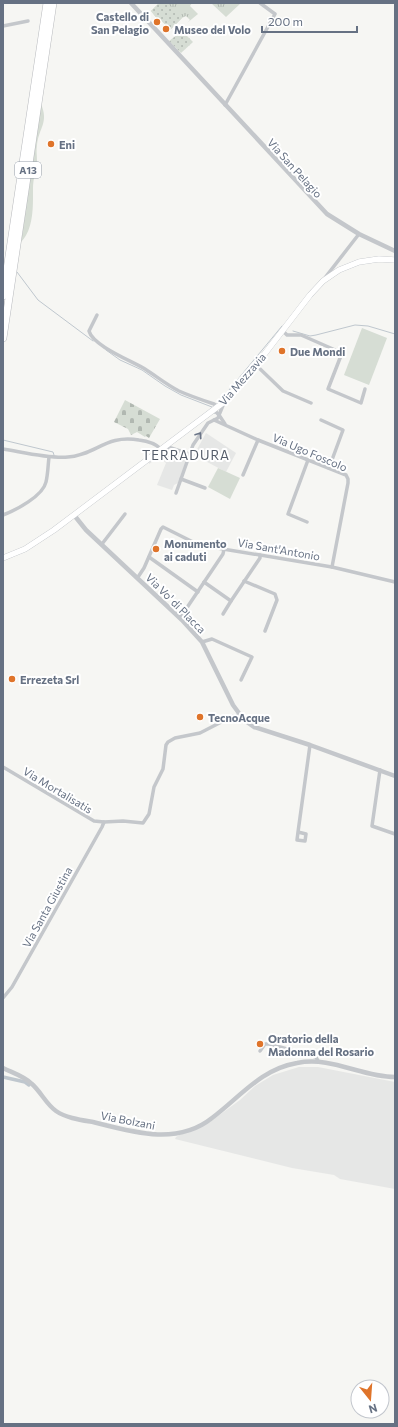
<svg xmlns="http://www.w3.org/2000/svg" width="398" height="1427" font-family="Commissioner,sans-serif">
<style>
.built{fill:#e6e7e6}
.grass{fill:#d6ddd4}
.cemetery{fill:url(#cemetery-stones)}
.park{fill:url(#park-tufts)}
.garden{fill:url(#garden-dots)}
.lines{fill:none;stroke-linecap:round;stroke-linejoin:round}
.stream{stroke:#bfc7ce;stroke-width:1}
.canal{stroke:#bfc7ce;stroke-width:3.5}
.secondary-casing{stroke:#b6babf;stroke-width:6}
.motorway-casing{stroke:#b7b9bd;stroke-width:8}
.minor{stroke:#c4c7cb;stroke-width:3.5}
.tertiary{stroke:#c4c7cb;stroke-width:4.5}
.secondary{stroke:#fff;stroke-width:5.5}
.motorway{stroke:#fff;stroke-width:7}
.oneway{stroke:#6b7587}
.poi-dot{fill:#df742a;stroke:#fff;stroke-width:1.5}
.labels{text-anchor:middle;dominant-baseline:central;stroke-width:4;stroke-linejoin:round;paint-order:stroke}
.shield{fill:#fff;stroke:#949ca8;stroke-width:1}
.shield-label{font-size:10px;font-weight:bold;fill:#667183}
.poi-label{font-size:11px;font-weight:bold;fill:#667183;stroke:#fff;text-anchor:start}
.street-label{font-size:11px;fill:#667183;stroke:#fff}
.quarter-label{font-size:13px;letter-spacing:1px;fill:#545c69;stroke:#fff}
</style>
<defs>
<pattern id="cemetery-stones" width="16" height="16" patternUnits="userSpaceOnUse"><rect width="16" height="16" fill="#d6ddd4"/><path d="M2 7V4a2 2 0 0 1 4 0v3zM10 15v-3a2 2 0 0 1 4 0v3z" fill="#b1b8b1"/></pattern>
<pattern id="park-tufts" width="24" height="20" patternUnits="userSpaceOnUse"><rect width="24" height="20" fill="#d6ddd4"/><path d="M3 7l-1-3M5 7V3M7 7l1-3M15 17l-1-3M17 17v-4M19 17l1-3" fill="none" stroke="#b1b8b1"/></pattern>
<pattern id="garden-dots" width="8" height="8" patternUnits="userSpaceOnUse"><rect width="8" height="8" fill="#d6ddd4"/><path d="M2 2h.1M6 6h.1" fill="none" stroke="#b1b8b1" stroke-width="1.8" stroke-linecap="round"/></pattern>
</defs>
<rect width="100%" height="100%" fill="#f6f6f3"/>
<g class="built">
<polygon points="206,433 236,453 226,472 194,455"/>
<polygon points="166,449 171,449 188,455 178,483 174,485 172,490 157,485 166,463 159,457 149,464 149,462"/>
<polygon points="299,1067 318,1067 395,1082 395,1189 340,1179 334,1175 292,1168 175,1139 176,1137 181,1134 207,1124 240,1100 255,1086 273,1075"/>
</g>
<g class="grass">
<path d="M41,104C49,123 39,127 37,145C36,150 37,156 37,161C36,170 33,179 33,189C33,206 34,229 21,242Z"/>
<polygon points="362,328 387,338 369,385 344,375"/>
<polygon points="218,468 240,478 230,499 208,487"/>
</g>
<polygon class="cemetery" points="125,400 160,419 149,438 146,436 145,437 137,432 131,435 128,429 114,422"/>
<g class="park">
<polygon points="159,3 192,3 190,6 198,14 187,23 190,20 186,16 182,18 170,30 160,19 158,20 151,11"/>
<polygon points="211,3 241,3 226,17"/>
</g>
<g class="garden">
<polygon points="159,3 167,3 182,18 170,30 160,19 158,20 151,11"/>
<polygon points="182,31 193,42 181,53 169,41"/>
</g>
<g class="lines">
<g class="stream">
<polyline points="3,260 4,261"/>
<polyline points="17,272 38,300 93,341"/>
<polyline points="293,331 310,336 316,335 355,325 368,326 395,334"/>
<polyline points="106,350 120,360 142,370 165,386 181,395 212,407"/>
<polyline points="229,390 282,326"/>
<polyline points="3,440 53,452 54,455"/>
</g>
<polyline class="canal" points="3,1077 25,1082 29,1085"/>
<defs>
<polyline id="secondary" points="3,558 25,549 54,530 224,402 256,365 310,295 323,281 339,270 359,262 379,259 395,260"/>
<g id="motorway">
<polyline points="3,296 47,3"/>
<polyline points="3,338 53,3"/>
</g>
</defs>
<use href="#secondary" class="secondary-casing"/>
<use href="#motorway" class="motorway-casing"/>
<g class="minor">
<polyline points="3,26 28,21"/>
<polyline points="225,105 275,14 260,3"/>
<polyline points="324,279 359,234"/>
<path d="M97,315L89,331C93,346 132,361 145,369C156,376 167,385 179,391C190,396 202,400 214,404L218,407"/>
<polyline points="282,330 287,335 301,335 342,353 328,389 361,403 365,389"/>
<polyline points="256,365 283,391 311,403"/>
<polyline points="224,403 219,415 225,424"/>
<polyline points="214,420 258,440 346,475 348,479 348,483 332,567"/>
<polyline points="321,420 343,430 329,468"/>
<polyline points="165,446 189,454"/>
<path d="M3,449C22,452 49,459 68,457C96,455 106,434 139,440C147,441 155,443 161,449"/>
<polyline points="243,475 258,440"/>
<polyline points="181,479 205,488"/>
<polyline points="176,493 193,445 208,423 218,418 219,415 216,412 212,412"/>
<path d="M3,515C16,510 43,496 46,482C48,474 48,465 49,457"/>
<polyline points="307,522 288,514 308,460"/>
<polyline points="102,544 125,514"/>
<polyline points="149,557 198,592"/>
<polyline points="138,577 144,568 161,529 163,527 199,545 332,567 395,582"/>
<polyline points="244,581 275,594 277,600 265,631"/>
<polyline points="204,582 231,601 260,558 260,555"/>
<polyline points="223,614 231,601"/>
<polyline points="180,618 223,554 224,549"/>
<polyline points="202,642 212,639 252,657 241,680"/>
<polyline points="3,767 94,821 104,822 123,821 143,823 149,814 154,787 163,769 166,745 168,742 175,738 200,733 231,717 239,715"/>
<polyline points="380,770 372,826 395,834"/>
<polyline points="298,832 306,834 305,841 297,840 298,832 310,745"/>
<polyline points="3,998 12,987 102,827 104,822"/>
<polyline points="260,1051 265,1044 269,1044 316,1057 318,1061"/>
</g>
<g class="tertiary">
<polyline points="131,3 327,214 359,234 395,251"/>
<polyline points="74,515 86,530 182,620 202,642 233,705 244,720 254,727 310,745 395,776"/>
<path d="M3,1068C13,1073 24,1076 32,1084C41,1092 46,1104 56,1111C66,1118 81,1120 93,1122C132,1132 177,1146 212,1118C240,1097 261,1069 297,1063C332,1056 361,1077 395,1077"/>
</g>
<use href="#secondary" class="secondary"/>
<use href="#motorway" class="motorway"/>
</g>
<defs><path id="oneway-chevron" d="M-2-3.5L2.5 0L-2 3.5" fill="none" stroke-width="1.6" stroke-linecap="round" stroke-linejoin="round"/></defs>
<use class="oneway" href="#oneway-chevron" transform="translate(199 435) rotate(-56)"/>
<g class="poi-dot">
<circle cx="157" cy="22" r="4"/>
<circle cx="166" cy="29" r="4"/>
<circle cx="51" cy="144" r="4"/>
<circle cx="282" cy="351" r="4"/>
<circle cx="156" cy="549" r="4"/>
<circle cx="12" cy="679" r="4"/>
<circle cx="200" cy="717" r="4"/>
<circle cx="260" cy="1044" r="4"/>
</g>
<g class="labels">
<rect class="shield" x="15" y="162" width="26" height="16" rx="3"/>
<g class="shield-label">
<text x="28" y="170">A13</text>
</g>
<g class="poi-label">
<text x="149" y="16" text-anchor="end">Castello di<tspan x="149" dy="13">San Pelagio</tspan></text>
<text x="174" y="29">Museo del Volo</text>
<text x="59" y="144">Eni</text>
<text x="290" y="351">Due Mondi</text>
<text x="164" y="543">Monumento<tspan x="164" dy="13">ai caduti</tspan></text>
<text x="20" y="679">Errezeta Srl</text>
<text x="208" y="717">TecnoAcque</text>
<text x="268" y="1038">Oratorio della<tspan x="268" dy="13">Madonna del Rosario</tspan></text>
</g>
<g class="street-label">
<text transform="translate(295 168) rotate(48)">Via San Pelagio</text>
<text transform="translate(242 379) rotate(-49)">Via Mezzavia</text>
<text transform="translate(310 452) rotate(23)">Via Ugo Foscolo</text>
<text transform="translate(279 549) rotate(10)">Via Sant'Antonio</text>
<text transform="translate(176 603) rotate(45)">Via Vo' di Placca</text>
<text transform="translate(58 790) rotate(31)">Via Mortalisatis</text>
<text transform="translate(47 907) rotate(-61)">Via Santa Giustina</text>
<text transform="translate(128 1120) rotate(11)">Via Bolzani</text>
</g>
<g class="quarter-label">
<text x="186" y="455">TERRADURA</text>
</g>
</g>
<rect width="398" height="1427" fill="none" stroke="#667183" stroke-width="8"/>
<g transform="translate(370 1399) rotate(163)"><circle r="19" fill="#ffffff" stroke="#c2c6cd"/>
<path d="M0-3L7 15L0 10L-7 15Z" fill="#df742a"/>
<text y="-6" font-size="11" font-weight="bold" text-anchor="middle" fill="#667183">N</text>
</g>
<path d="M262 26v6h95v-6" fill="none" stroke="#667183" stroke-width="2"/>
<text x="268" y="26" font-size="12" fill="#667183" stroke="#ffffff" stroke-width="3" paint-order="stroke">200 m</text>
</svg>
